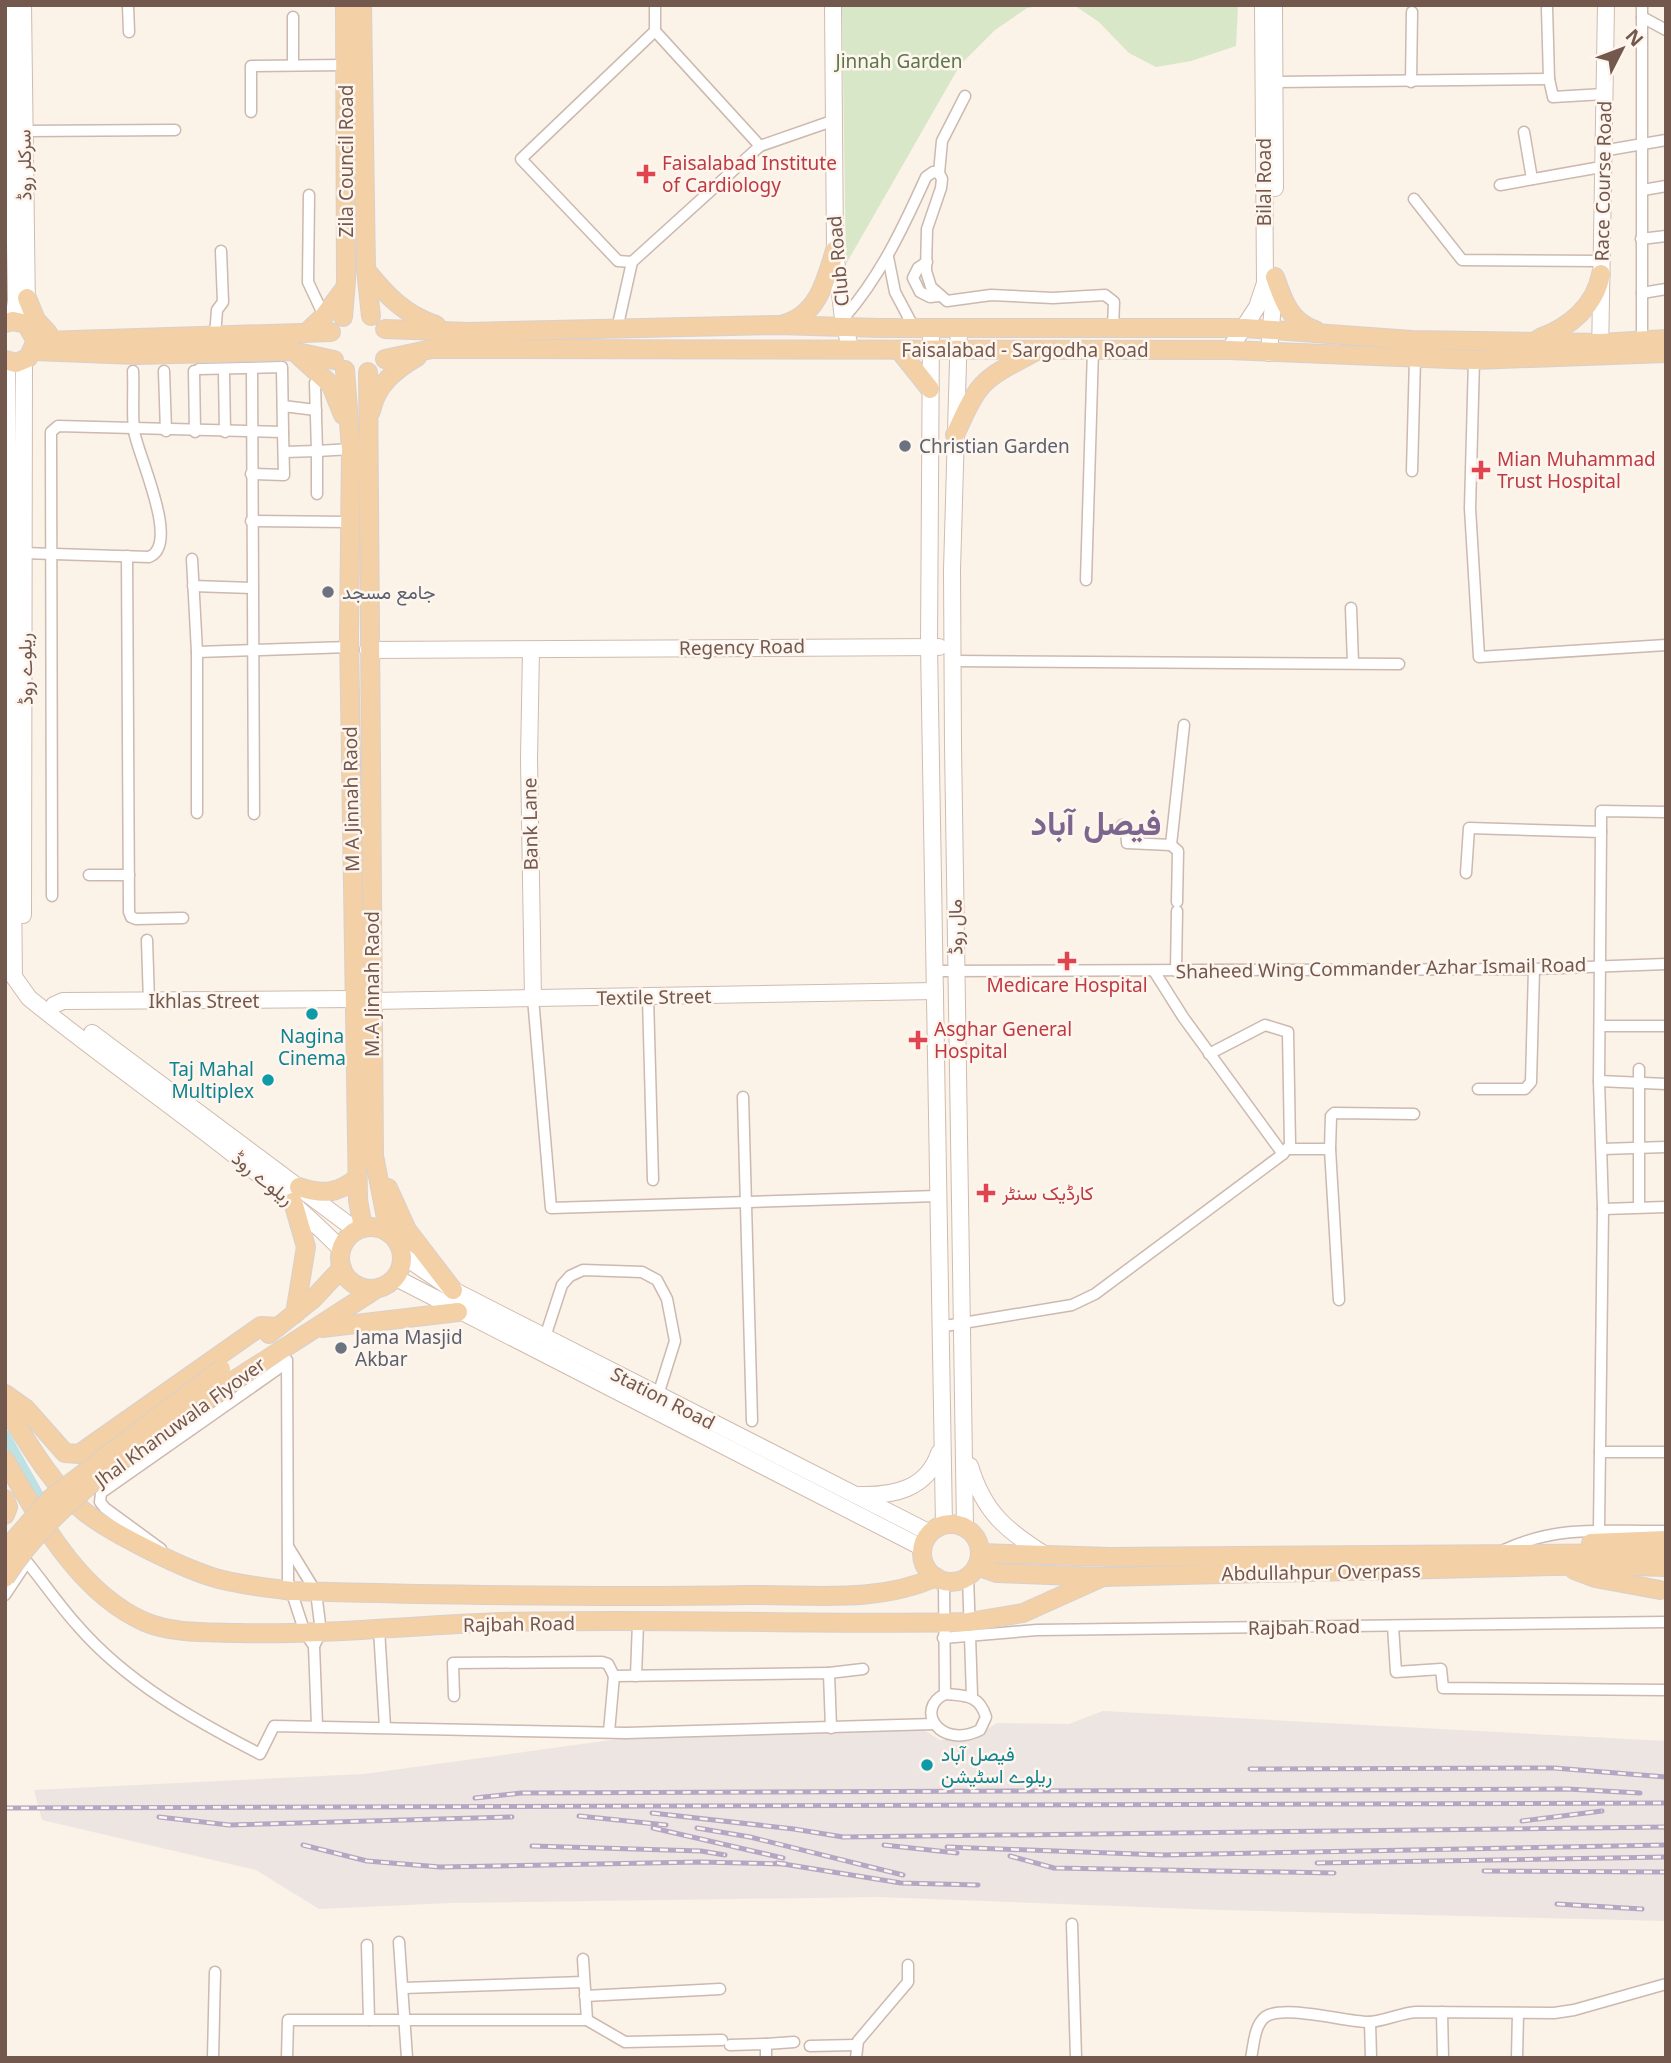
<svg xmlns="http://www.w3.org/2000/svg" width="1671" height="2063" font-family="'Noto Sans',Vazirmatn,sans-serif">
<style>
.industrial{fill:#ece5e1}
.green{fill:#d7e7c7}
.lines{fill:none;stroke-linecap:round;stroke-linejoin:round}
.canal{stroke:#bee1e3;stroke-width:10}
.street-casing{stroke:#ccb9af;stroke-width:13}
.secondary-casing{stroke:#d0bbaf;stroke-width:18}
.primary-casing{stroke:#d8d0cd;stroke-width:20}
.street{stroke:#fff;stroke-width:10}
.secondary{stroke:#fff;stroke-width:16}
.primary{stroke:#f3d0a6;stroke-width:18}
.rail-casing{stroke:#b4a7c4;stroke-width:5}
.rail{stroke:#fef6ee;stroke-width:2.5;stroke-dasharray:8;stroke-linecap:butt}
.primary-bridge-casing{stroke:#d8d0cd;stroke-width:20;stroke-linecap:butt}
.primary-bridge{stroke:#f3d0a6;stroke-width:18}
.health-dot{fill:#e0444e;stroke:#fef6ee;stroke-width:2.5}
.worship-dot{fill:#6b7280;stroke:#fef6ee;stroke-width:2.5}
.culture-dot{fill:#0f9aa8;stroke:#fef6ee;stroke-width:2.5}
.labels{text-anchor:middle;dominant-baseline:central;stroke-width:5;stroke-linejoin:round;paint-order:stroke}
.park-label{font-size:19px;fill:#5a7847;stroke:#fef6ee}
.street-label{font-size:19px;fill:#73584e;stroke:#fef6ee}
.health-label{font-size:19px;fill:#be3a42;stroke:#fef6ee;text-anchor:start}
.worship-label{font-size:19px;fill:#5b616d;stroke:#fef6ee;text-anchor:start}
.culture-label{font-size:19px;fill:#0d838f;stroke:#fef6ee}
.town-label{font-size:33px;font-weight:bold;fill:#7d668e;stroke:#fef6ee}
</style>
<rect width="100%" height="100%" fill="#fbf2e8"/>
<polygon class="industrial" points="1103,1711 1666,1741 1666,1921 1221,1910 878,1897 450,1903 319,1909 256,1870 42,1820 34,1790 364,1774 633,1737 924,1730 940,1740 975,1737 997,1723 1069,1724"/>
<g class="green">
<polygon points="842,5 1044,5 1027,8 995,30 960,65 846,264"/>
<polygon points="1074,5 1238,5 1236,46 1191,61 1156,67 1129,53 1099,22"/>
</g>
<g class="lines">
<polyline class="canal" points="5,1435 46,1508"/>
<defs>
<g id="street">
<polyline points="128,5 129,32"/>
<polyline points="655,5 655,31 521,159 618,261 632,262 760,146 832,121"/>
<polyline points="1547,8 1549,79 1553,97 1604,94"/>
<polyline points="1642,17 1666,30"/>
<polyline points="655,31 760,146"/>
<polyline points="293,65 293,17"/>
<polyline points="1276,82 1549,79"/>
<polyline points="1411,82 1412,12"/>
<polyline points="965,96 942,141 939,173 942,179 941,188 927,229 926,271 931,287 947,301 991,295 1053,298 1105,295 1114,302 1113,329"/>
<polyline points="251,112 251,66 345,65"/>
<polyline points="23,131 175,130"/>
<polyline points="1524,132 1532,179"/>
<polyline points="1602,151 1666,140"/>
<polyline points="1500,185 1601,167"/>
<polyline points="1643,190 1666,186"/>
<polyline points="309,195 308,282 324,316"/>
<polyline points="1414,199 1462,260 1601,261"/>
<polyline points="1641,239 1666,236"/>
<polyline points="888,257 895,292 913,326"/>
<polyline points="927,262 918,268 913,278 920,292 930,297 939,296"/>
<polyline points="1642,293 1666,289"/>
<path d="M843,319C880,277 903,228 926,177L933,172L939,173"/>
<polyline points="617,329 632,262"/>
<polyline points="215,336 217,310 223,302 221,251"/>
<polyline points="1642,342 1642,5"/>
<polyline points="1474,360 1470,508 1479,657 1666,645"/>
<polyline points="252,369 254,814"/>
<polyline points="164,371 166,431"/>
<polyline points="194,371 195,432"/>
<polyline points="224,374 225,432"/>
<polyline points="315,383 317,451 351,449"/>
<polyline points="283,406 316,410"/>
<polyline points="284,452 317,451 317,494"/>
<polyline points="1412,471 1415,359"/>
<polyline points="251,474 284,475 283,432"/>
<polyline points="251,521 350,522"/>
<path d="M23,553L149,557C181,545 138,456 134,431C132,411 134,390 133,371"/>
<polyline points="127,556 129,912 131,917 136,919 183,918"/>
<polyline points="192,559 197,652 197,813"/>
<polyline points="1086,580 1093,350"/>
<polyline points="193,586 252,588"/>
<polyline points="1351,608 1353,663"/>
<polyline points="197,652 349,647"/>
<polyline points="953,661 1399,664"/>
<polyline points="1122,825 1126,829 1127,843 1171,845"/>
<polyline points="1601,832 1601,811 1666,812"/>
<polyline points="1466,873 1469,828 1601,832 1599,1081 1603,1209 1599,1529"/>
<polyline points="89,875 129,875"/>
<polyline points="52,896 51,432 58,426 283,432 282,367 199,369"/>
<polyline points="1177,902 1178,851 1171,845 1184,725"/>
<polyline points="147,940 149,1002"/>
<polyline points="935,971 1534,969 1666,964"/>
<polyline points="1176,971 1177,911"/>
<polyline points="648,997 653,1180"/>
<polyline points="533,998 551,1208 937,1196"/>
<polyline points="1600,1026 1666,1026"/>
<polyline points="1209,1054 1265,1025 1288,1032 1290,1145 1283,1154"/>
<polyline points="1639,1069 1639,1207"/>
<polyline points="1599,1081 1666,1084"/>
<polyline points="1478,1089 1525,1089 1531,1082 1534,969"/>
<polyline points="743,1097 752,1421"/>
<polyline points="1287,1149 1330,1149 1339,1300"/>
<polyline points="1330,1149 1331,1116 1334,1113 1414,1114"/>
<polyline points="1602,1149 1666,1147"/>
<polyline points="1603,1209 1666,1207"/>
<polyline points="939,1327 1072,1305 1095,1294 1283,1154 1183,1017 1154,971"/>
<polyline points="545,1337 562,1285 570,1276 583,1270 642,1272 657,1280 667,1299 675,1341 658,1395"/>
<polyline points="287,1360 288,1581 305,1633 314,1646"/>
<polyline points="1600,1452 1666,1452"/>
<polyline points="289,1548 316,1592 321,1632 314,1646 317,1725"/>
<polyline points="161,1549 105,1508 100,1502 101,1493 285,1364"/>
<path d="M1504,1550C1560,1524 1606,1532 1666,1531"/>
<polyline points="968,1576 972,1696"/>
<polyline points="944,1581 945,1694"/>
<path d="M5,1595L27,1562C44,1583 59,1605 77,1625C126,1682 194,1720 260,1754L274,1726L626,1733L934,1724"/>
<polyline points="1393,1626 1396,1672 1441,1669 1443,1688 1666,1690"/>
<polyline points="379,1629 385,1727"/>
<polyline points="943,1638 1037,1630 1666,1622"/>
<polyline points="829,1673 863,1669"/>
<polyline points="636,1676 638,1623"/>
<path d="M945,1694C965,1696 979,1694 986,1717L980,1730C940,1750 914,1709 945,1694Z"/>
<polyline points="454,1696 453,1663 602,1662 608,1664 614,1676 829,1673 831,1728"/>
<polyline points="609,1732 614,1676"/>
<polyline points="1072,1924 1076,2058"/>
<polyline points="399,1942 407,2058"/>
<polyline points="367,1945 369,2020"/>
<polyline points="583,1959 587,2020"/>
<polyline points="403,1988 584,1982"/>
<polyline points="585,1996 720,1989"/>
<polyline points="1442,2012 1443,2058"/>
<polyline points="1370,2022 1371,2058"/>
<polyline points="766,2044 794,2042"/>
<polyline points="730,2045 766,2044 766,2058"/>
<polyline points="810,2046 856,2045"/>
<polyline points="213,2058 215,1972"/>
<polyline points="287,2058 288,2020 587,2020 625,2042 722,2040"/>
<polyline points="856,2058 858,2041 908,1982 908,1965"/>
<path d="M1251,2058C1254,2045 1254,2026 1265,2017C1283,2004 1346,2022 1368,2022C1383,2022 1400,2013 1416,2012L1554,2013L1574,2010L1666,1984"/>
<polyline points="1517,2058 1518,2013"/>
</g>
<g id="secondary">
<polyline points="11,5 16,301 13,321"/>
<polyline points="23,5 27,311"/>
<polyline points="833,5 835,250 843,319 850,347"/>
<polyline points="1274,5 1275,188"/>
<polyline points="931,327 929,646 944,1525"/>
<polyline points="959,327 952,570 953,745 965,1528"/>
<polyline points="1229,350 1257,307 1265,283 1263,5"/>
<polyline points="1269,353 1275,277"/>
<polyline points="1600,356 1606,5"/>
<path d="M7,361L14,977L29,998C133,1083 247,1154 342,1250"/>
<polyline points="368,650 939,647"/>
<polyline points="531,650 529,759 533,998"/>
<polyline points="23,915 24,361"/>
<polyline points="372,1001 935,991"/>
<polyline points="54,1005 63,1001 355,999"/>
<polyline points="92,1033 357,1231"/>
<polyline points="402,1255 453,1290 930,1533"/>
<polyline points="396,1278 923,1548"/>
<path d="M970,1466C984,1513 1007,1531 1047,1556"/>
<path d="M859,1495C894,1496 927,1489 939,1453"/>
</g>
<g id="primary">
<polyline points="362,5 366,270 371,316"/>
<path d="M366,270C386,295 405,315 436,325"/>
<path d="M1275,277C1283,300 1290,322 1315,330"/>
<polyline points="27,298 36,320 48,333"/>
<polyline points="343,317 346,281 345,5"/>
<polyline points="5,323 13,321 26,324 36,341 28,358 16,363 5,360"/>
<path d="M784,324C818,315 826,280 835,250"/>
<polyline points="385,329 469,332 777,325 879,328 1245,328 1412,340 1601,343 1666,339"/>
<polyline points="306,333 324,316 345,288"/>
<path d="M1540,338C1570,327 1595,306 1601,274"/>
<polyline points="43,341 331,332"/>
<polyline points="899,350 930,389"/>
<polyline points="34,351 137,355 292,351 334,360"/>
<polyline points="298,355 331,385 343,415"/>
<polyline points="385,359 432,349 1229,350 1474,360 1666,353"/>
<polyline points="345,370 351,449 349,634 358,1200 363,1228"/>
<polyline points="368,372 374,1156 389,1233"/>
<path d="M371,411C376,385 396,369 417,357"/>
<path d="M955,435C980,379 982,380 1035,352"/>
<path d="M299,1187C323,1195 337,1194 357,1178"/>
<polyline points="388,1188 407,1230 453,1290"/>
<polyline points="293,1202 306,1247 295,1314"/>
<circle cx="371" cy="1258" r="31"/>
<polyline points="322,1328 458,1312"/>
<polyline points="269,1334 313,1299 342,1268"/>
<polyline points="230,1383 376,1289"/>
<polyline points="5,1394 26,1409 65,1453 79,1454 261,1326 277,1327"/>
<path d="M5,1407C27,1441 48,1479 79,1507C102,1529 180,1567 212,1577C237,1585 265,1587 291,1591C443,1595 595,1598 748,1595C811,1594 877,1604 936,1577"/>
<path d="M5,1460C40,1520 79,1593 145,1622C174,1634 208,1632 239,1633C327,1635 415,1625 503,1622C658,1618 814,1625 969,1622L1023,1613L1103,1577"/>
<polyline points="5,1499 8,1507 5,1515"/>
<circle cx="951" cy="1553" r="29"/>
<polyline points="1591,1543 1666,1540"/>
<polyline points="980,1553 1110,1557 1666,1553"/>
<polyline points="977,1566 997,1573 1103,1577 1594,1565 1666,1567"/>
<polyline points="1574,1570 1595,1578 1660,1590"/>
</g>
</defs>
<use href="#street" class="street-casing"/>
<use href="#secondary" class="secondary-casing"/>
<use href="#primary" class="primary-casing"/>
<use href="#street" class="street"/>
<use href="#secondary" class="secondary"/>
<use href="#primary" class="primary"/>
<defs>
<g id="rail">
<polyline points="1250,1769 1554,1768 1666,1777"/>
<polyline points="475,1798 521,1793 1567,1789 1640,1793"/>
<polyline points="5,1808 1666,1803"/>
<polyline points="652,1813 794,1829 843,1837 1666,1827"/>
<polyline points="579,1816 666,1825"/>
<polyline points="159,1817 229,1825 512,1817"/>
<polyline points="1522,1821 1602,1811"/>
<polyline points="653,1828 783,1858"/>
<polyline points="697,1828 750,1837 903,1875"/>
<polyline points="303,1845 367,1861 440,1867 699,1862 786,1864"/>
<polyline points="884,1845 957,1853"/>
<polyline points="532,1846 701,1851 725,1855"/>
<polyline points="947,1847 1163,1855 1666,1845"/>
<polyline points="1010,1856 1054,1868 1334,1873"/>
<polyline points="777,1863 901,1883 978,1885"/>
<polyline points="1317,1863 1666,1857"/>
<polyline points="1484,1871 1666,1872"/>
<polyline points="1557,1904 1642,1909"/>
</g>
</defs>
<use href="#rail" class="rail-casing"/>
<use href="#rail" class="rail"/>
<defs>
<g id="primary-bridge">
<polyline points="5,1550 51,1498 221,1369"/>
<path d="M5,1578C58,1494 151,1441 230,1383"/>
</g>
</defs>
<use href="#primary-bridge" class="primary-bridge-casing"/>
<use href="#primary-bridge" class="primary-bridge"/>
</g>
<g class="health-dot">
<path d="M642.5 163.5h7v7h7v7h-7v7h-7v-7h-7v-7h7z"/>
<path d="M1477.5 459.5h7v7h7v7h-7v7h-7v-7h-7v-7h7z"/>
<path d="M1063.5 950.5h7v7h7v7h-7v7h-7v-7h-7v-7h7z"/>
<path d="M914.5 1029.5h7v7h7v7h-7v7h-7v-7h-7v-7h7z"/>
<path d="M982.5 1182.5h7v7h7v7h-7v7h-7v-7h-7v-7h7z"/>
</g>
<g class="worship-dot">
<circle cx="905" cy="446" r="7"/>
<circle cx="328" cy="592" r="7"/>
<circle cx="341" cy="1348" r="7"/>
</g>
<g class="culture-dot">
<circle cx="312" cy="1014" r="7"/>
<circle cx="268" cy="1080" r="7"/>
<circle cx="927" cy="1765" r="7"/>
</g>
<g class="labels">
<g class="park-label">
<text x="899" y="61">Jinnah Garden</text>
</g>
<g class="street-label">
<text transform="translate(346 161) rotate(-90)">Zila Council Road</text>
<text transform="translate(24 165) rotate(-91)">سرکلر روڈ</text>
<text transform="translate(1603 181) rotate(-89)">Race Course Road</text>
<text transform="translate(1264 182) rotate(-90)">Bilal Road</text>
<text transform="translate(838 261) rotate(-95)">Club Road</text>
<text x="1025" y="350">Faisalabad - Sargodha Road</text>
<text transform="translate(742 647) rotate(-1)">Regency Road</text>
<text transform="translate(25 669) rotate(-91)">ریلوے روڈ</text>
<text transform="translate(351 799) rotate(-91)">M A Jinnah Raod</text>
<text transform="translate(530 824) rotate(-91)">Bank Lane</text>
<text transform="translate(955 927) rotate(-91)">مال روڈ</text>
<text transform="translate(1381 968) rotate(-1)">Shaheed Wing Commander Azhar Ismail Road</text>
<text transform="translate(372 984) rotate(-90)">M.A Jinnah Raod</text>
<text transform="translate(654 997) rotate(-1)">Textile Street</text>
<text x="204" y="1001">Ikhlas Street</text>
<text transform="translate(263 1178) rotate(39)">ریلوے روڈ</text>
<text transform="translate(663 1398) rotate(27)">Station Road</text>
<text transform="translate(180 1422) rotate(-36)">Jhal Khanuwala Flyover</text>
<text transform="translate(1321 1572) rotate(-1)">Abdullahpur Overpass</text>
<text transform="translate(519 1624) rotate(-1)">Rajbah Road</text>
<text transform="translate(1304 1627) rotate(-1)">Rajbah Road</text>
</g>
<g class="health-label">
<text x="662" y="163">Faisalabad Institute<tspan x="662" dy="22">of Cardiology</tspan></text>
<text x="1497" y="459">Mian Muhammad<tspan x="1497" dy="22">Trust Hospital</tspan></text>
<text x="1067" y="985" text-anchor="middle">Medicare Hospital</text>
<text x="934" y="1029">Asghar General<tspan x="934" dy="22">Hospital</tspan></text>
<text x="1002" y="1193">کارڈیک سنٹر</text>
</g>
<g class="worship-label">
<text x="919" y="446">Christian Garden</text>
<text x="342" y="592">جامع مسجد</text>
<text x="355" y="1337">Jama Masjid<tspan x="355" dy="22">Akbar</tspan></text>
</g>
<g class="culture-label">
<text x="312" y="1036">Nagina<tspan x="312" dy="22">Cinema</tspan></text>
<text x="254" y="1069" text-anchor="end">Taj Mahal<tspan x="254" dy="22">Multiplex</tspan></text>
<text x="941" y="1754" text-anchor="start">فیصل آباد<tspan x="941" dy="22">ریلوے اسٹیشن</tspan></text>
</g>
<g class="town-label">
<text x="1096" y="822">فیصل آباد</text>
</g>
</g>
<rect width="1671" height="2063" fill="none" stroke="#73584e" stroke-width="14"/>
<g transform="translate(1622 49) rotate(48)" stroke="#fef6ee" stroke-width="5" paint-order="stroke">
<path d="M0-5L12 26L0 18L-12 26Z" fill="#73584e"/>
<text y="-10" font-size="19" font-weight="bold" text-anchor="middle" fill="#73584e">N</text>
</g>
</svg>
